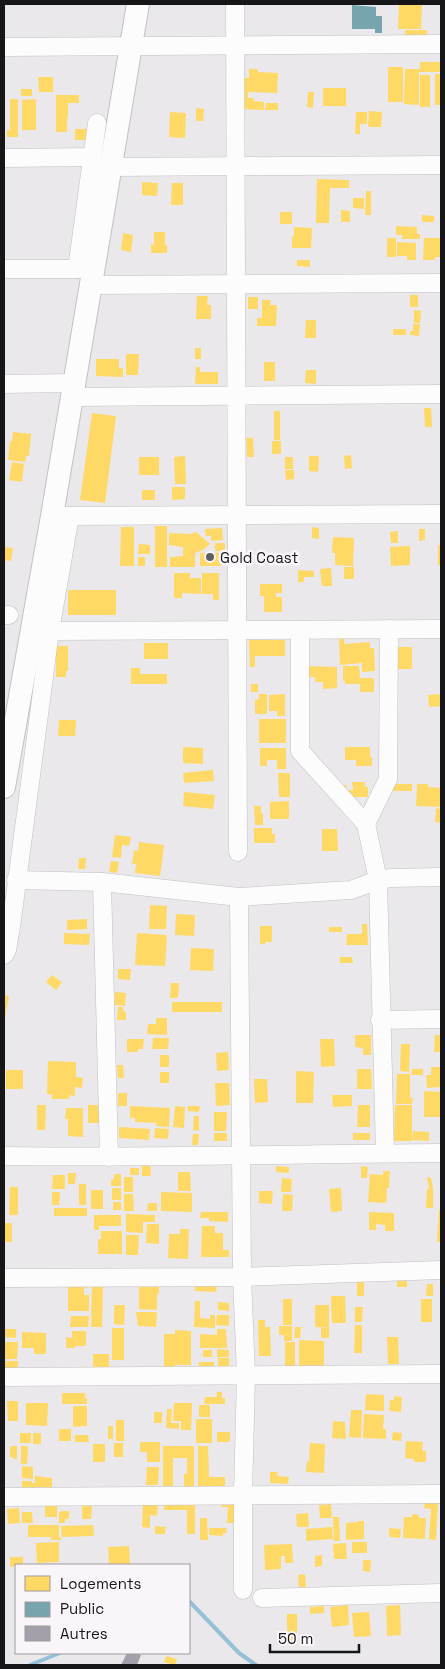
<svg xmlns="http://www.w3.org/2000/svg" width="445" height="1669" font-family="'Space Grotesk',sans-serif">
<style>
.homes{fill:#ffd966}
.public{fill:#76a5af}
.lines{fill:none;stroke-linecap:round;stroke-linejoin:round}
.stream{stroke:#96c0d8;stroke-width:4}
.building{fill:#a49fa9}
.minor-casing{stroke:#c1c0c2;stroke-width:19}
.major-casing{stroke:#c1c0c2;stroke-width:24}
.minor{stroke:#fcfcfc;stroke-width:18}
.major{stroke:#fcfcfc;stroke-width:22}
.poi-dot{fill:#605f61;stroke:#f9f5f9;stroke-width:2}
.labels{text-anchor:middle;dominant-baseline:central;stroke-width:5;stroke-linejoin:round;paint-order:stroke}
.poi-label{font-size:15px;fill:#161517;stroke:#f9f5f9;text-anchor:start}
</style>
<rect width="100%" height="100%" fill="#eae8eb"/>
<g class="homes">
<polygon points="399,4 422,4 421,29 398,29"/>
<rect x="405" y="30" width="22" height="7"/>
<polygon points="420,62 441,62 441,72 419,72 419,105 404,104 405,69 420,69"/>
<rect x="388" y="67" width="15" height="35"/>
<polygon points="249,69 258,69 258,72 278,73 277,93 248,92 248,98 254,98 253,101 264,102 264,110 242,109 244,78 249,78"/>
<rect x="435" y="74" width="6" height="31"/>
<rect x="420" y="75" width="10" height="32"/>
<polygon points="38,77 53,77 53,92 39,92"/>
<rect x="323" y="88" width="23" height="18"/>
<rect x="21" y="89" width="11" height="7"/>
<polygon points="308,92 314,92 313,108 307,107"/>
<polygon points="56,95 79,95 79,103 68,103 68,117 56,117"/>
<polygon points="10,99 18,99 18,137 7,137 7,130 10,130"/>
<polygon points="36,99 36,130 22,130 22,100"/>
<polygon points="266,103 278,103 278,110 265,110"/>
<polygon points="196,108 204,109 203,121 196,121"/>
<polygon points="369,111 382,112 381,127 368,127"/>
<polygon points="170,112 186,113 185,138 169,137"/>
<polygon points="356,112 367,112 367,124 360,124 360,134 355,134"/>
<rect x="56" y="117" width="11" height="15"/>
<polygon points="75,129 87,129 86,140 75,140"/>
<polygon points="317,179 349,180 349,188 330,188 329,223 316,223"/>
<polygon points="142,182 158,183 157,196 142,195"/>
<polygon points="172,183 183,183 183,205 171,205"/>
<polygon points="366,191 371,191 371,215 365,215"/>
<polygon points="353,198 364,198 364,209 353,208"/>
<polygon points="341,210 350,211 350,222 341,222"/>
<rect x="280" y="212" width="12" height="12"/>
<polygon points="422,215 434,216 434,222 422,222"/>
<polygon points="396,226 417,227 417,234 420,234 420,239 402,239 402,235 396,235"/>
<polygon points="294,227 312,228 311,248 292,248 292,236 294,236"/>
<polygon points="154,232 165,232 165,245 167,245 167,253 151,253 151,244 154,245"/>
<polygon points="123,233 133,235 131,252 121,250"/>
<rect x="387" y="238" width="9" height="19"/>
<polygon points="424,238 440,238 440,257 435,257 435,260 423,260"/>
<polygon points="397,242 416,243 416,260 407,260 407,256 397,256"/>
<polygon points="297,260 310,260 310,267 297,266"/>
<rect x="410" y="295" width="8" height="12"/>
<polygon points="197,296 208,296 207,305 211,305 211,319 196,319"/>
<rect x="248" y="297" width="10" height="12"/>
<polygon points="262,300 271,300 270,305 277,305 276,326 257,326 257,318 262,318"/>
<polygon points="414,310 421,311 420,323 414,323"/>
<polygon points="306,320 316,320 316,338 305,338"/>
<polygon points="413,324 420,324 419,336 410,335 410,331 413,331"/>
<rect x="393" y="329" width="13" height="6"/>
<rect x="195" y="348" width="6" height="11"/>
<polygon points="126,354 139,354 138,375 126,375"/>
<polygon points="96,359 119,359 119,368 123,368 123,377 96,376"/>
<rect x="264" y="362" width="11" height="19"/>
<polygon points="196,367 200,367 200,372 218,372 218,384 195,384"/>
<polygon points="306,370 316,370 316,384 305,383"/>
<polygon points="424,408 431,408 432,427 425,427"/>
<rect x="274" y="411" width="6" height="29"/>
<polygon points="92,413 116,416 105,503 80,500"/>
<polygon points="13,432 31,434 29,456 26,456 25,462 8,460 10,441 12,441"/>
<polygon points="246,438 253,438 254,457 247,457"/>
<rect x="272" y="441" width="9" height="13"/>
<polygon points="351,455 352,468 345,469 344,456"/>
<polygon points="185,456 186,484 175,484 174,457"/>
<polygon points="309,456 319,456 318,472 309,471"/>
<rect x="139" y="457" width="20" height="18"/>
<rect x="285" y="457" width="8" height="12"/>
<polygon points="12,462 24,464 22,482 9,480"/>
<polygon points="285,470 294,470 294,479 286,480"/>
<polygon points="172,487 185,487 185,499 172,500"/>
<rect x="142" y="490" width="13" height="10"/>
<rect x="155" y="526" width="12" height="41"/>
<polygon points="121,527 134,527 134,566 120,566"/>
<polygon points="312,527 319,528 319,539 312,538"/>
<polygon points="222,528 223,540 211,541 211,536 206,536 205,529"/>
<polygon points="419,529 425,529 425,540 419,541"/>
<polygon points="398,531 398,543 391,543 390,532"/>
<polygon points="196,532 210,544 203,550 195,553 195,567 170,567 170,557 183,556 183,547 169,545 169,533 191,534"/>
<polygon points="333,537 354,538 353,566 335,565 335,553 332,553"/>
<rect x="215" y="543" width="10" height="8"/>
<polygon points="139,544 150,545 150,554 138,554"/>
<rect x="438" y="545" width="3" height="20"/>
<polygon points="410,546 410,565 391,566 390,547"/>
<polygon points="4,547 13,548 11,561 4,560"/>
<rect x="200" y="553" width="21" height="13"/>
<rect x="138" y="557" width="7" height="9"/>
<rect x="344" y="567" width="10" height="12"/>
<polygon points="331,568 332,586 322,586 320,569"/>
<polygon points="298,570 314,571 314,577 304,577 304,582 298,582"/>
<polygon points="174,573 190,573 190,578 201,578 201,594 182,593 182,598 174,598"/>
<polygon points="202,573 219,573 219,600 213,600 213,594 202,594"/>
<polygon points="260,584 282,584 282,593 276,593 276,597 282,597 282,612 264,612 264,596 260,596"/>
<rect x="68" y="590" width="48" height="25"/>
<polygon points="344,638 344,644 370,642 370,648 374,648 375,671 362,672 362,663 340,665 339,639"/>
<polygon points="249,640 285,640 285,656 255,656 255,667 250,667"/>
<rect x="144" y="643" width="24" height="16"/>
<polygon points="56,646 68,646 68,671 66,671 66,677 56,677"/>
<rect x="394" y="647" width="18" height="22"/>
<polygon points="305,666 337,667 337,688 323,689 323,682 315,682 315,677 305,677"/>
<polygon points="343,666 359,666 360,678 374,678 374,692 360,692 360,684 345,684 345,681 343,681"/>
<polygon points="131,668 140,668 140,674 167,674 167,684 131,684"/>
<rect x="251" y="684" width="7" height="8"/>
<polygon points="259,694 267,694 267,714 255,714 255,700 259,699"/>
<polygon points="285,694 285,716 277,716 277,711 269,711 269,695"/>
<polygon points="441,694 441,706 429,707 428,695"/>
<rect x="259" y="719" width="27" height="24"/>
<polygon points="59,720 76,720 75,736 58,736"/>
<polygon points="183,747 203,748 203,764 183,763"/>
<polygon points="345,747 370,747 370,757 372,757 372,766 356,766 356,760 345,760"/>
<polygon points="260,748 286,748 286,769 277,769 277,760 267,760 267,766 260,766"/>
<polygon points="213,770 214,781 184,783 183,773"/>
<polygon points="278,773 290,773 290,797 279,797"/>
<polygon points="352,782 365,782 365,787 368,787 368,797 347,797 342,785 347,785 346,790 353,790"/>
<rect x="393" y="784" width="19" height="7"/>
<polygon points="417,784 428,784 428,787 441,788 441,807 416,806"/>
<polygon points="184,792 215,795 213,809 183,806"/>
<polygon points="289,801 289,819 270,819 270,802"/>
<polygon points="254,806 261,806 261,813 263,814 263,825 255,825"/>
<polygon points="436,808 441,809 441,823 435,822"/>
<polygon points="254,828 272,828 272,834 275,834 275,843 254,843"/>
<polygon points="322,829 337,829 338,851 322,851"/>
<polygon points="115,835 131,837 129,846 122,845 121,858 112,857"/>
<polygon points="139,842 164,845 160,876 135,873 136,864 132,864 134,850 138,851"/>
<polygon points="79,858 86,858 85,869 78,869"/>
<polygon points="111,861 119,862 117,873 109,872"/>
<polygon points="150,905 167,906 166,929 149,929"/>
<polygon points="176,914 195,915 194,936 175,935"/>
<polygon points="87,919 87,929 67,930 67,920"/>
<polygon points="362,924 367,924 368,945 346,945 347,934 362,934"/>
<polygon points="260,926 272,926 272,942 265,942 265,944 260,944"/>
<rect x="329" y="927" width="13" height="5"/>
<polygon points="64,933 90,934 89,945 64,944"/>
<polygon points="137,933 167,935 165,966 135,965"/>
<polygon points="191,948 214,949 213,971 190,970"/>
<polygon points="340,957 352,957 353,963 340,963"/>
<polygon points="118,969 131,969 130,980 118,979"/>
<polygon points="52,975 62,982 56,990 46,982"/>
<polygon points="171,983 179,983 178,998 170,998"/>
<polygon points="115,992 126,993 125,1006 115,1005"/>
<polygon points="4,995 9,996 5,1018 4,1018"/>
<rect x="172" y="1002" width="50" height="10"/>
<polygon points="118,1007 123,1007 123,1011 126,1012 126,1020 117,1020"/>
<polygon points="156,1018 167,1018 167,1035 147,1034 148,1024 156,1024"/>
<polygon points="355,1035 371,1035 371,1055 363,1055 363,1048 355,1047"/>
<polygon points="435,1035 441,1035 441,1052 434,1052"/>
<polygon points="153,1038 169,1038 168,1049 152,1049"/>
<polygon points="127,1039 144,1039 143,1049 138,1049 138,1052 127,1052"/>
<polygon points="320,1039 334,1039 335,1066 321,1067"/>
<polygon points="401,1044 410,1044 409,1072 400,1071"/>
<polygon points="228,1052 229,1070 217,1071 216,1053"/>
<rect x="160" y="1055" width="9" height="12"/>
<polygon points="48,1061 76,1062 76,1077 83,1078 82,1088 75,1087 75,1096 69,1095 69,1099 52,1099 52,1095 47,1094"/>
<polygon points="117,1065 123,1065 124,1078 118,1078"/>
<polygon points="431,1067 441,1067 441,1087 427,1088 426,1075 431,1075"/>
<polygon points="357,1069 371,1069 372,1089 357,1089"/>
<polygon points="412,1069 423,1069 423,1075 411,1075"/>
<rect x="6" y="1070" width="17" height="19"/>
<polygon points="296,1071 314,1072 313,1103 296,1103"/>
<rect x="160" y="1072" width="9" height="11"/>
<polygon points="397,1074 410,1074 410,1098 413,1098 412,1104 396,1104"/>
<polygon points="254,1079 267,1079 268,1102 255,1103"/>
<polygon points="215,1083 229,1083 230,1105 216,1106"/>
<polygon points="424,1091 441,1092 441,1117 424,1117"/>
<rect x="118" y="1093" width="9" height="13"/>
<polygon points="332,1095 352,1095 352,1106 333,1107"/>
<polygon points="37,1105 46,1105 45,1130 37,1130"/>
<rect x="88" y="1105" width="11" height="18"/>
<polygon points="358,1105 370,1105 370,1127 357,1127"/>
<polygon points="395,1105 412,1105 412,1141 394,1141"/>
<polygon points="130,1106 170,1108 169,1127 156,1126 157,1123 135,1122 135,1118 130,1118"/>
<polygon points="175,1106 185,1107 184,1128 173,1127"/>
<polygon points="188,1106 200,1106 199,1112 188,1111"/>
<polygon points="66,1108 83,1108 83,1137 68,1136 68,1119 65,1119"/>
<polygon points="214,1112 227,1112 226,1131 214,1131"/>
<polygon points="194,1116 199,1116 199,1131 193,1130"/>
<polygon points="119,1127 150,1129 149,1140 119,1138"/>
<polygon points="155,1128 169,1129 168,1139 154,1138"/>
<polygon points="413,1131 429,1132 429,1141 412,1140"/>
<rect x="214" y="1133" width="13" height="8"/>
<rect x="353" y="1133" width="17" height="7"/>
<polygon points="193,1134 199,1134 198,1145 192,1145"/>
<polygon points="142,1163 150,1163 151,1176 142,1176"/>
<polygon points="276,1166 289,1167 289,1173 276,1172"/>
<polygon points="361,1166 368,1167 367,1178 361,1178"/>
<rect x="130" y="1168" width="9" height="7"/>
<polygon points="383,1171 390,1171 389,1188 387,1188 386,1203 368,1202 370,1174 383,1175"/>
<polygon points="178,1172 190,1172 191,1191 178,1191"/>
<polygon points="68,1173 76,1173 75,1184 68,1184"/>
<polygon points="114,1174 121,1174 121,1186 111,1186 111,1180 114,1179"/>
<polygon points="53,1175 65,1175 65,1189 52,1189"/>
<rect x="124" y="1177" width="9" height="15"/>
<polygon points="427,1177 431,1178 433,1189 433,1208 426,1208 427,1189 429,1189"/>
<polygon points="282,1178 292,1179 291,1192 281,1192"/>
<rect x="79" y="1184" width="7" height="21"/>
<polygon points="10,1187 18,1187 18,1215 9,1215"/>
<rect x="112" y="1188" width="9" height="12"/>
<polygon points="341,1188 342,1211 331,1212 329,1189"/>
<rect x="91" y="1190" width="12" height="19"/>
<polygon points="259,1191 273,1191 272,1204 259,1203"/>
<polygon points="52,1192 60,1192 59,1205 52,1205"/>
<polygon points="161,1192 192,1193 192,1212 161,1211"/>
<polygon points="124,1194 133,1194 134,1211 124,1211"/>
<polygon points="283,1194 293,1195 292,1211 282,1211"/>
<rect x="113" y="1202" width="8" height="8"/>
<polygon points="148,1203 157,1203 157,1211 147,1211"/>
<rect x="54" y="1208" width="33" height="8"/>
<polygon points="439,1210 441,1210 441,1242 437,1242"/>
<polygon points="201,1212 228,1212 228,1222 209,1221 209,1218 200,1218"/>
<polygon points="369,1212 394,1213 394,1231 385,1231 385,1225 376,1224 376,1230 369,1230"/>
<polygon points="126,1214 155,1215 155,1222 143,1222 143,1233 126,1232"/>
<polygon points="94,1215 121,1215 121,1226 99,1226 99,1230 94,1230"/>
<rect x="4" y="1223" width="8" height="19"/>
<polygon points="147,1224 159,1224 159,1244 146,1243"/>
<polygon points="202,1226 215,1226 215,1233 223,1233 223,1250 229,1250 229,1257 201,1257"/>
<polygon points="180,1229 189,1229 188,1259 168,1258 169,1234 180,1234"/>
<polygon points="101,1231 122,1231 122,1254 98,1254 98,1239 101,1239"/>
<polygon points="126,1235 139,1235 138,1255 126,1255"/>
<rect x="357" y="1279" width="7" height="17"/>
<rect x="397" y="1280" width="10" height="7"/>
<polygon points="68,1283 88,1284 88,1288 84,1287 84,1295 89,1295 89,1311 68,1311"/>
<polygon points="139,1284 159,1284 159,1294 157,1294 157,1310 139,1309"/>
<polygon points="427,1284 433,1284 433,1296 426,1296"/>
<polygon points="92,1286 103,1286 102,1327 91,1327"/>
<polygon points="195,1286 217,1286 216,1292 195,1291"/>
<polygon points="331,1296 345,1296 346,1323 332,1323"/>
<rect x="283" y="1299" width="9" height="26"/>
<rect x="421" y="1299" width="11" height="23"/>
<polygon points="195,1301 200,1301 200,1318 210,1319 210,1315 215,1315 215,1328 194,1327"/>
<polygon points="218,1302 229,1303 229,1311 218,1310"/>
<polygon points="114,1305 125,1305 124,1325 114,1324"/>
<polygon points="315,1305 329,1305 329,1328 315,1327"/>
<polygon points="355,1307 363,1307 362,1322 355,1322"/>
<polygon points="136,1312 157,1312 156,1327 138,1326"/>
<polygon points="217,1315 229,1315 229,1326 216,1325"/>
<polygon points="71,1316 89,1316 88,1327 70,1327"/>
<polygon points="258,1320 265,1320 265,1327 270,1327 271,1356 259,1356"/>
<polygon points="355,1325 362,1325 362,1353 354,1353"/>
<polygon points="279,1326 292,1326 292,1341 284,1341 284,1335 279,1335"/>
<polygon points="295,1327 301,1327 300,1338 294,1338"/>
<rect x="112" y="1328" width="12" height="32"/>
<rect x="321" y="1328" width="8" height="10"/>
<polygon points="4,1329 16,1329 16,1338 4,1337"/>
<polygon points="217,1329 226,1329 227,1348 200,1348 200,1334 217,1335"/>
<polygon points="175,1330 191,1331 191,1365 175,1365 175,1370 164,1370 164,1334 175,1334"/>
<polygon points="72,1331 86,1331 86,1346 75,1346 75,1348 66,1348 66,1337 72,1338"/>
<polygon points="22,1332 46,1333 46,1354 34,1354 34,1348 22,1348"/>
<polygon points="387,1337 398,1337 399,1364 388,1364"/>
<polygon points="299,1340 324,1341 324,1369 299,1369"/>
<polygon points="5,1342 18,1342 17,1359 5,1359"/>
<rect x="285" y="1342" width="10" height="25"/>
<polygon points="217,1349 229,1350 229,1357 217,1357"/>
<rect x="203" y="1350" width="9" height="7"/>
<rect x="93" y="1354" width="16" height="20"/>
<rect x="218" y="1358" width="11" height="15"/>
<rect x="4" y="1361" width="14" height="14"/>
<polygon points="199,1362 214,1362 214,1373 198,1372"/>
<polygon points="217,1392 222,1392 222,1398 225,1398 225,1404 204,1404 205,1397 217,1397"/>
<polygon points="62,1393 85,1393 85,1398 87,1398 87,1404 62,1404"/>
<polygon points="366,1394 384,1395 384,1411 365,1410"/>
<polygon points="394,1396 402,1397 401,1412 389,1411 390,1400 394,1400"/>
<polygon points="7,1401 18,1401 18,1421 8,1421"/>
<polygon points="26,1403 48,1403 47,1426 26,1425"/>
<polygon points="174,1403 192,1403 191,1430 181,1430 181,1421 173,1421"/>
<rect x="199" y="1405" width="11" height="12"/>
<polygon points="73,1406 87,1406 87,1426 73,1427"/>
<polygon points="167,1409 172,1409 171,1423 179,1423 179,1429 166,1428"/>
<polygon points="351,1410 362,1410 361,1438 349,1437"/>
<rect x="154" y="1412" width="8" height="11"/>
<polygon points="364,1414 384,1415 383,1429 386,1429 386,1439 363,1438"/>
<rect x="196" y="1419" width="16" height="24"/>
<rect x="116" y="1420" width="8" height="21"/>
<polygon points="333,1421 345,1422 346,1439 332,1438"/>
<rect x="108" y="1426" width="5" height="13"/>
<rect x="59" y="1429" width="12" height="12"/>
<rect x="217" y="1432" width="13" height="10"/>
<polygon points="393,1432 402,1433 401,1441 392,1440"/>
<rect x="20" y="1433" width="11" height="10"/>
<rect x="33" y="1433" width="8" height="11"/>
<polygon points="75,1435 88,1435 89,1442 75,1442"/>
<polygon points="406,1441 423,1442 422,1450 426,1451 426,1462 414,1462 414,1459 405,1458"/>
<polygon points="140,1442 160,1442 160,1462 147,1462 147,1452 140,1452"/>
<rect x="114" y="1443" width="9" height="14"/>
<polygon points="310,1443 325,1444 324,1473 306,1472 307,1462 309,1462"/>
<rect x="93" y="1444" width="12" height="18"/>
<polygon points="10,1446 17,1446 17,1459 13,1459 13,1457 10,1457"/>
<polygon points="21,1446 28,1446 27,1464 21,1464"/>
<polygon points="163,1446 194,1446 194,1486 184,1487 184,1474 187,1474 187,1458 173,1458 173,1486 163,1486"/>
<polygon points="198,1446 208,1446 209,1477 225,1477 225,1487 198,1487"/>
<polygon points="22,1466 33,1467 33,1479 22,1478"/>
<polygon points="147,1467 159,1467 158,1485 146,1485"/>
<polygon points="270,1472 278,1472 277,1476 289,1477 288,1484 270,1483"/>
<polygon points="35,1476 52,1478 52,1489 22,1488 22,1481 32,1481 32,1483 35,1483"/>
<polygon points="164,1499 195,1501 195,1534 187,1534 187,1510 164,1510"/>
<polygon points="221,1501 234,1502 235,1523 227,1523 228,1507 221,1507"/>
<polygon points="425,1502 438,1502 436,1540 429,1539 431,1509 424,1508"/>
<polygon points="143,1503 158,1504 157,1516 150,1515 150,1528 142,1527"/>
<polygon points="331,1504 332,1518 320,1518 319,1505"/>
<rect x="45" y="1506" width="12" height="11"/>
<polygon points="82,1506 92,1506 91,1519 82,1519"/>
<polygon points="19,1508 20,1523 8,1524 7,1509"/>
<polygon points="63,1511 69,1511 69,1519 65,1519 65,1523 59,1523 59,1512"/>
<polygon points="22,1512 32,1512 33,1523 22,1523"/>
<polygon points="308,1513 309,1527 297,1527 296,1514"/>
<polygon points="412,1514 419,1515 419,1518 426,1518 425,1539 403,1538 404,1517 412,1517"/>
<polygon points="333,1517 339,1517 340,1541 334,1541"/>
<polygon points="200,1518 207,1518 208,1540 200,1540"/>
<polygon points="358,1521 364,1521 364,1539 346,1540 346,1523 358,1522"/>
<polygon points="28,1525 59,1525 59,1537 61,1537 61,1540 51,1540 51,1537 28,1537"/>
<polygon points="93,1525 94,1536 62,1537 61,1526"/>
<polygon points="155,1526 166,1527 165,1534 155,1534"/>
<polygon points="332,1527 333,1539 306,1541 306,1529"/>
<polygon points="209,1528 226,1528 227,1533 223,1533 223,1536 209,1535"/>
<polygon points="389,1528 401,1529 400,1538 389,1537"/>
<polygon points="59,1542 59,1562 37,1563 36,1543"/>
<rect x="352" y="1542" width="15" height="11"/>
<polygon points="346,1543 347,1559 334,1559 333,1544"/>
<polygon points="292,1544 293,1563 285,1563 285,1556 281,1556 281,1569 265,1570 264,1545"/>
<polygon points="129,1546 130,1565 109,1565 108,1547"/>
<polygon points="322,1555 322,1566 315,1567 315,1556"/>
<polygon points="10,1557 23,1557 23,1565 10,1567"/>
<polygon points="363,1560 371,1560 370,1572 363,1571"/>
<polygon points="305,1574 306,1587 299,1587 298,1575"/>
<polygon points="348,1605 349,1625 332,1627 330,1607"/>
<polygon points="400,1605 401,1635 387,1636 386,1606"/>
<polygon points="324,1606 324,1613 310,1614 310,1607"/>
<polygon points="369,1612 371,1636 354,1637 352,1613"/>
<rect x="287" y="1614" width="10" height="29"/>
<polygon points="166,1656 177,1659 175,1665 170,1665 170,1664 164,1662"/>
</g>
<polygon class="public" points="352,5 376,7 376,16 382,16 382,33 375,33 375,29 352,29"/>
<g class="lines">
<g class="stream">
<polyline points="189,1601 239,1653 256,1665"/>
<polyline points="30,1665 60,1653"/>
</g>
</g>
<polygon class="building" points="127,1653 135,1653 141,1655 137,1665 121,1665"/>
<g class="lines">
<defs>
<g id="minor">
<polyline points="235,4 238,852"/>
<polyline points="4,47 441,44"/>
<polyline points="4,158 92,157"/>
<polyline points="111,167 441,165"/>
<polyline points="4,269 88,269"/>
<polyline points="77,269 97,123"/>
<polyline points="91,285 441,283"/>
<polyline points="4,384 74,383"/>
<polyline points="72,397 441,394"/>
<polyline points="59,516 441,514"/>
<polyline points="4,615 9,615"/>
<polyline points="300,630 300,751 366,824 378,880 385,1153"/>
<polyline points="50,631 441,629"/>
<polyline points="366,824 388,779 389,629"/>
<polyline points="16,880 102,882 239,897 351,890 378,880 391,878 441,877"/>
<polyline points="102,882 109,1157"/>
<polyline points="239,897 242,1277 246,1375 243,1495 243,1590"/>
<polyline points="4,955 7,950 11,927 50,631 70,516"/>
<polyline points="380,1020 441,1019"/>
<path d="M4,1156C150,1158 295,1154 441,1153"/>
<polyline points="4,1278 242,1277 441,1270"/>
<polyline points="4,1377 441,1374"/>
<polyline points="4,1497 441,1494"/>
<polyline points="262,1598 441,1593"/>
</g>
<polyline id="major" points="4,787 52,516 138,4"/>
</defs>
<use href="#minor" class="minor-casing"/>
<use href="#major" class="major-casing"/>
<use href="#minor" class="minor"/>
<use href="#major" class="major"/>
</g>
<circle class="poi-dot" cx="210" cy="557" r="5"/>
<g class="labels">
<g class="poi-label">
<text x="220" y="557">Gold Coast</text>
</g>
</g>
<rect width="445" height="1669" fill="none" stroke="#161517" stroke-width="10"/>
<rect x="15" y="1564" width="175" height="90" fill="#f9f5f9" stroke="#9e9b9f"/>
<rect x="25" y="1576" width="25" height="15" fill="#ffd966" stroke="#9e9b9f"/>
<text x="60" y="1589" font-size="15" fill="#161517">Logements</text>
<rect x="25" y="1602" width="25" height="15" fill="#76a5af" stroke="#9e9b9f"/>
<text x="60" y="1614" font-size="15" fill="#161517">Public</text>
<rect x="25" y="1626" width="25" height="15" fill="#a49fa9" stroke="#9e9b9f"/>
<text x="60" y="1639" font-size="15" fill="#161517">Autres</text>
<path d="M270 1644v8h89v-8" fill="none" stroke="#161517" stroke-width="2.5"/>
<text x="278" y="1644" font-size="15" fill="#161517" stroke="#f9f5f9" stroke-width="4" paint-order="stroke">50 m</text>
</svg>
